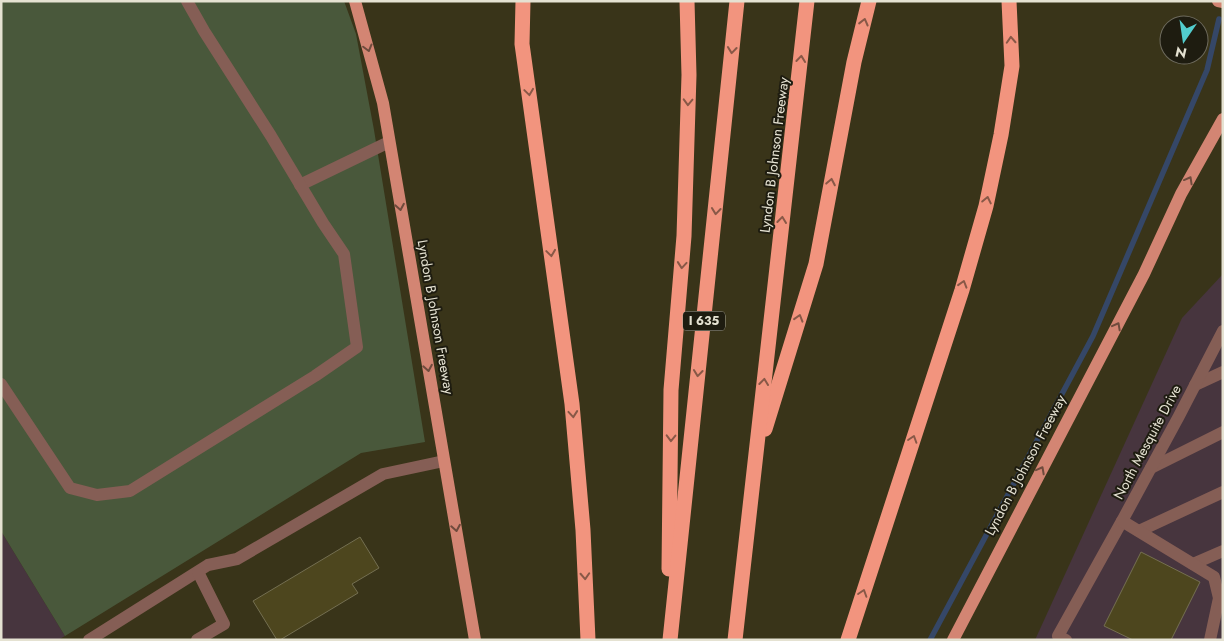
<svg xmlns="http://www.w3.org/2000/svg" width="1224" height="641" font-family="Jost,sans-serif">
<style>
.commercial{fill:#47353e}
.green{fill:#49583b}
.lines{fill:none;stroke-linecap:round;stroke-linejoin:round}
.stream{stroke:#354767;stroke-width:5.5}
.building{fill:#4d461e;stroke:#746f51}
.minor{stroke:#855e55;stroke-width:12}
.major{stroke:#d38573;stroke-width:12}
.highway{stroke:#f2947e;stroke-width:15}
.oneway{stroke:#885847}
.oneway2{stroke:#6f4b3d}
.labels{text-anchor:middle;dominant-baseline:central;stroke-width:4;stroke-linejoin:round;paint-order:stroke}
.shield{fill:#1e1c10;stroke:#a9a798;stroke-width:1}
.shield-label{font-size:12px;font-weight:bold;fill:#e5e2d2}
.street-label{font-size:14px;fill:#e5e2d2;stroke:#1e1c10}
</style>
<rect width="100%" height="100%" fill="#393419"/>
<g class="commercial">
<polygon points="1223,274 1223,640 1035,640 1182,318"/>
<polygon points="1,531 65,636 58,640 1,640"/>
</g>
<polygon class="green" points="1,1 344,1 356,34 374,130 425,442 361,453 65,636 1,531"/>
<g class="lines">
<polyline class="stream" points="930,640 1093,336 1207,70 1219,19"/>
</g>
<g class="building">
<polygon points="360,537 379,568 352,584 358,593 280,640 277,640 253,601"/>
<polygon points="1141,552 1200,582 1171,640 1133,640 1104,626"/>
</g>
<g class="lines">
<g class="minor">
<polyline points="300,185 389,142"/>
<polyline points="1,384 70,488 97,495 130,491 315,376 357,347 344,254 323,223 271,136 204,31 187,1"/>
<polyline points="1195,385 1223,372"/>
<polyline points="1151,468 1223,432"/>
<polyline points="1139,531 1223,492"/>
<polyline points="1193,564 1223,551"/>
<polyline points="89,640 208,565 237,559 383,474 444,461"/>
<polyline points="197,640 224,624 198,572"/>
<polyline points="1066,640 1058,636 1122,521"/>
<polyline points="1210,640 1219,598 1214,577 1122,521 1179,416 1223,331"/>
</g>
<g class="major">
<polyline points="355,1 383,103 475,640"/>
<polyline points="1218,1 1223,2"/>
<polyline points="953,640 1144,274 1181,194 1223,119"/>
</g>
<g class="highway">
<polyline points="523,1 522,44 572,404 583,530 588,640"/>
<polyline points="765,429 816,264 854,62 869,1"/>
<polyline points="669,569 671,390 684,236 689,75 687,1"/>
<polyline points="670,640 737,1"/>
<polyline points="735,640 807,1"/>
<polyline points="848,640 962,290 986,206 1001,135 1012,66 1009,1"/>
</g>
</g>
<defs><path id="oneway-chevron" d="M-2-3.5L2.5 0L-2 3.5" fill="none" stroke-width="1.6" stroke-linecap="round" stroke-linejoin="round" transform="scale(1.25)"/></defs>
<g class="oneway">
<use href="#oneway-chevron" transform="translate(864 22) rotate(-76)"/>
<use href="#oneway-chevron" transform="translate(1011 40) rotate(-93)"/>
<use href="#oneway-chevron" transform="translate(732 50) rotate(96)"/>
<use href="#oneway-chevron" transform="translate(801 59) rotate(-84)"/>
<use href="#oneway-chevron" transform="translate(529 92) rotate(82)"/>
<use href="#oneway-chevron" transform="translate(688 102) rotate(92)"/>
<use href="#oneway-chevron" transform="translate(831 182) rotate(-79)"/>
<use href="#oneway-chevron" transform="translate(987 200) rotate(-78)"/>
<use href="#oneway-chevron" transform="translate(716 211) rotate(96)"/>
<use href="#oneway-chevron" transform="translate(782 220) rotate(-83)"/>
<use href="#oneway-chevron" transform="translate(551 253) rotate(82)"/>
<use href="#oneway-chevron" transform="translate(682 265) rotate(95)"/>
<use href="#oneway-chevron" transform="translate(963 284) rotate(-73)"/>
<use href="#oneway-chevron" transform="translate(799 318) rotate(-73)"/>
<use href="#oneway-chevron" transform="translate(698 373) rotate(96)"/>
<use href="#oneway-chevron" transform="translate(764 382) rotate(-83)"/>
<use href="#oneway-chevron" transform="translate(573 414) rotate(85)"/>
<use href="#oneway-chevron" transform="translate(671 438) rotate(91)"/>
<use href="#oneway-chevron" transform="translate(913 439) rotate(-72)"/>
<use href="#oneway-chevron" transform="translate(585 576) rotate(87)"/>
<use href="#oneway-chevron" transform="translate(863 593) rotate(-72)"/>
</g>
<g class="oneway2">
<use href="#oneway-chevron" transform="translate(368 48) rotate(75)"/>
<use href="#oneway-chevron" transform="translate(1189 180) rotate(-61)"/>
<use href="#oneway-chevron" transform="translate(400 207) rotate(80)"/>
<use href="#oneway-chevron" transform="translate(1117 326) rotate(-62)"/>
<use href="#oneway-chevron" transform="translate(428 368) rotate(80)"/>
<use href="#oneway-chevron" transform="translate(1041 470) rotate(-62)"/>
<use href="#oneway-chevron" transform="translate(456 528) rotate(80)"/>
</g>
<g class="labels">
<rect class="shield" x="683" y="311.5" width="42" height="19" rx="4"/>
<g class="shield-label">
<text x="704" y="321">I 635</text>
</g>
<g class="street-label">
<text transform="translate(774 155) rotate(-83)">Lyndon B Johnson Freeway</text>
<text transform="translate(436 317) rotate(80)">Lyndon B Johnson Freeway</text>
<text transform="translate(1147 442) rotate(-62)">North Mesquite Drive</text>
<text transform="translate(1025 465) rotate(-62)">Lyndon B Johnson Freeway</text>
</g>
</g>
<rect width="1224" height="641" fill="none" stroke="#e5e2d2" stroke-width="5"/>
<g transform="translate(1184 40) rotate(193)"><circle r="24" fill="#1e1c10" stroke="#6e6b5e"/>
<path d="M0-4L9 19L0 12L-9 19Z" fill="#52cdce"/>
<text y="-8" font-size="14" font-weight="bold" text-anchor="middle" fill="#e5e2d2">N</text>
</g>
</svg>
